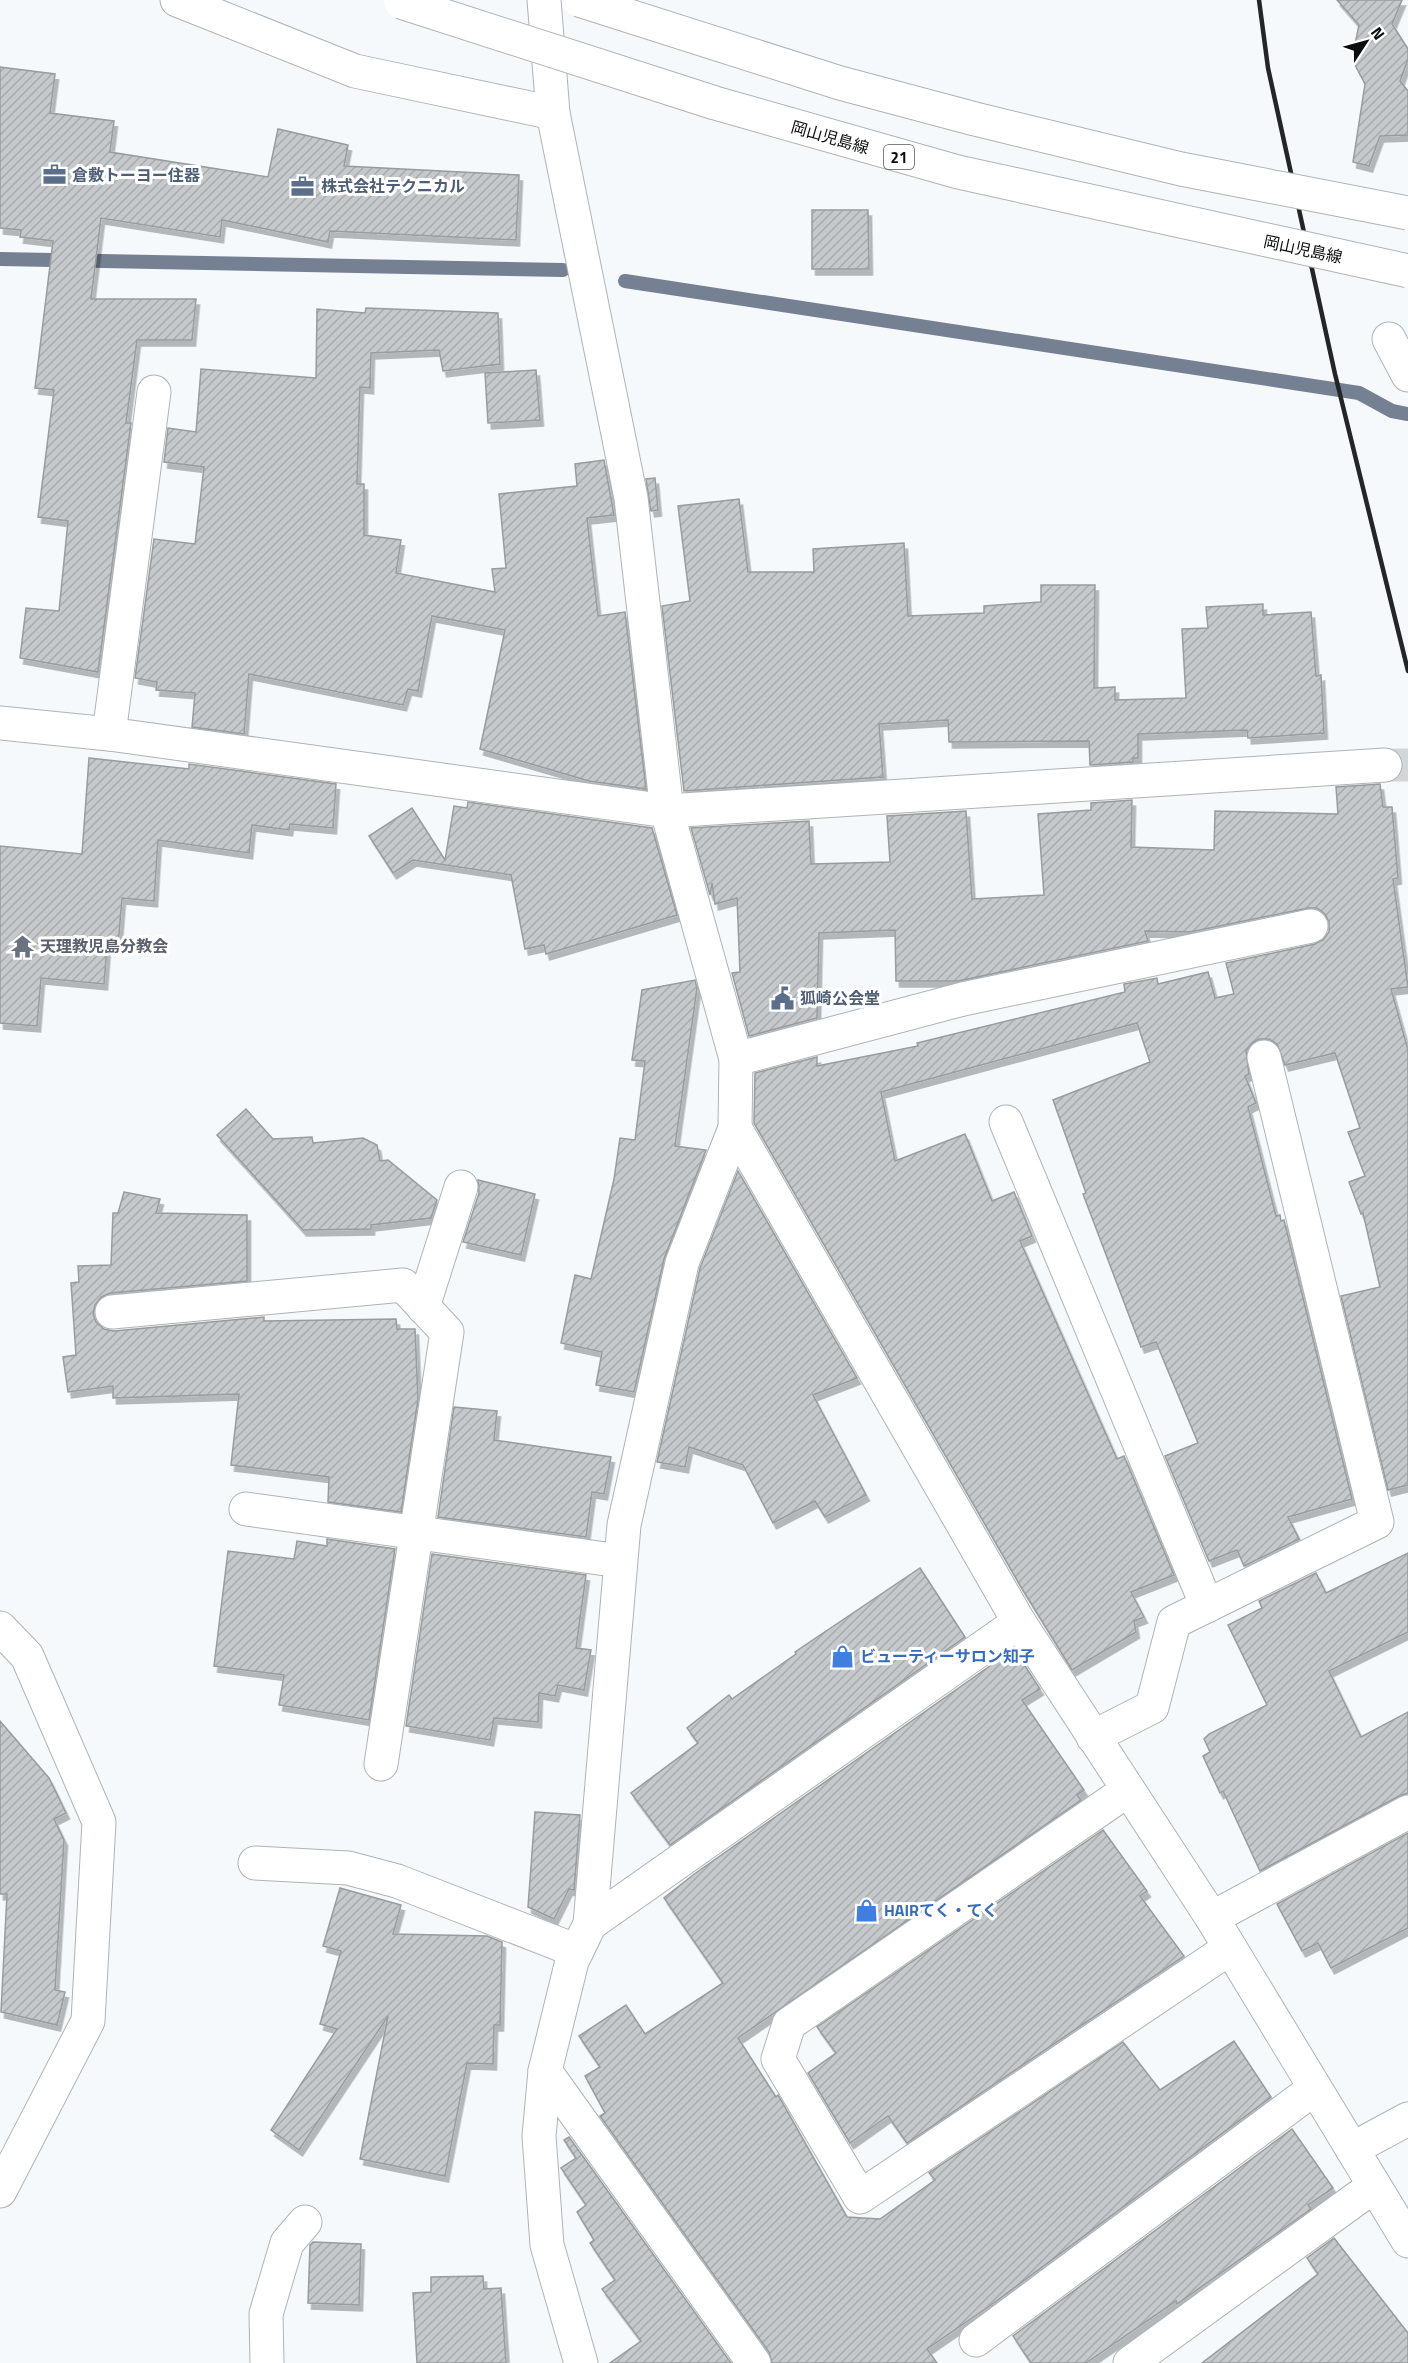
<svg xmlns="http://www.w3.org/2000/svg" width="1408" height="2363" font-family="'Titillium Web','Noto Sans JP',sans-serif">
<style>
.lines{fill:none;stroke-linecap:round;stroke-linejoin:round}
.stream{stroke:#768093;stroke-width:14}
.building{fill:url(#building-hatch);stroke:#989c9e;stroke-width:1.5;filter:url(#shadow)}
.street-tunnel{stroke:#d2d6d8;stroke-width:33;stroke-dasharray:33 16;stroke-linecap:butt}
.street-casing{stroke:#afb3b6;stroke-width:35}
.street{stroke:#fff;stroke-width:33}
.rail{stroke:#242526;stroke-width:4.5}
.primary-bridge-casing{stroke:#afb3b6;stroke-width:35;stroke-linecap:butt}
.primary-bridge{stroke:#fff;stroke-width:33}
.labels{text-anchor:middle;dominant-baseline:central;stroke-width:6;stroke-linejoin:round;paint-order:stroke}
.shield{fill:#fff;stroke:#555656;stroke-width:1.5}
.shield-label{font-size:15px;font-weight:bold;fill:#0c0d0e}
.street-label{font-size:16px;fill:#0c0d0e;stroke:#fff}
.service-label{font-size:16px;font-weight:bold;fill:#4e5e75;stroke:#fff;text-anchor:start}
.worship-label{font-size:16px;font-weight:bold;fill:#5b616d;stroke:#fff;text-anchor:start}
.shop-label{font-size:16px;font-weight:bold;fill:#366cbe;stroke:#fff;text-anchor:start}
</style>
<defs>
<pattern id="building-hatch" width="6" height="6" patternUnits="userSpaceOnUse" patternTransform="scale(1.5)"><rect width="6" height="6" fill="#c5c9cc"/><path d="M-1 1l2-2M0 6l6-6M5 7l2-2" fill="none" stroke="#a8abae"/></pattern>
<filter id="shadow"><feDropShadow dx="3.5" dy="6" stdDeviation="0" flood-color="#0004"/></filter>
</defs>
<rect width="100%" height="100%" fill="#f5f9fc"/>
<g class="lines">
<g class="stream">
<polyline points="0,259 563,270"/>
<polyline points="625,281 1359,393 1392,411 1408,414"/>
</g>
</g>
<g class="building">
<polygon points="1337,0 1402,0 1392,24 1408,49 1408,59 1400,81 1408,91 1408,135 1380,136 1369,166 1353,162 1365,84 1354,63 1353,54 1359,25"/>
<polygon points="0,67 55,74 50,113 114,121 110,152 268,177 278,129 348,145 344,166 519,175 516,240 330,231 328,242 222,220 220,237 101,218 91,299 196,299 192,340 137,340 126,423 131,423 98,672 20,658 26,608 59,611 68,521 38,517 54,390 35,388 53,241 20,237 21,230 0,228"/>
<polygon points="812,210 868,210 869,269 812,269"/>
<polygon points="366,308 498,313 500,364 443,371 439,350 371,353 370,388 360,387 357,484 364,484 364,535 401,540 396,573 495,592 492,569 506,568 499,494 577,486 575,464 604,460 614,515 587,518 598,616 625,612 646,789 589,781 480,749 505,630 432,616 418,691 408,689 403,705 249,674 244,734 192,727 195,693 156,690 157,682 135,678 154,539 195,544 204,467 164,462 168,428 196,432 201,369 316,378 317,309 365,313"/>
<polygon points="536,370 540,420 488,423 485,373"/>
<polygon points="655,478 658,510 651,511 646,479"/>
<polygon points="739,499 748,572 814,572 813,549 904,543 908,616 984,613 984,606 1041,602 1041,585 1095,585 1094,688 1115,687 1115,700 1186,698 1182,629 1208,628 1206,607 1263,604 1263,615 1311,612 1316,676 1321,675 1324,733 1248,738 1247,730 1138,734 1138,758 1133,758 1133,762 1090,765 1089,741 949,742 948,720 879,724 883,777 684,791 662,606 690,601 678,506"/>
<polygon points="89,758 189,769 189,764 336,784 333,828 290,824 289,830 252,825 249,853 158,840 154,901 122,898 118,946 107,946 104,984 41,978 37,1026 0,1023 0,846 82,854"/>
<polygon points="1380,784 1383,807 1392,807 1398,878 1393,879 1408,987 1391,989 1408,1050 1408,1485 1388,1490 1341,1296 1380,1287 1363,1213 1361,1214 1349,1182 1365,1176 1348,1132 1360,1128 1335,1053 1285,1065 1277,1044 1269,1039 1259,1039 1252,1043 1246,1051 1249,1074 1245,1076 1256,1103 1248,1107 1276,1216 1280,1215 1281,1221 1284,1220 1352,1499 1288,1517 1299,1539 1244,1566 1237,1550 1209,1561 1165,1456 1198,1443 1156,1342 1141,1347 1083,1194 1086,1193 1053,1100 1150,1062 1137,1023 881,1092 895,1161 965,1134 992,1201 1014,1192 1032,1236 1020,1241 1117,1459 1124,1456 1174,1575 1131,1592 1144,1617 1134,1621 1136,1632 1072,1670 1021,1587 754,1123 755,1073 817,1057 817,1066 918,1046 917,1043 1125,992 1124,984 1157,978 1158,984 1208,972 1215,998 1234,994 1226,963 1315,944 1323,940 1329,932 1329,922 1325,914 1317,908 1308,908 1190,932 1145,931 1148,941 958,981 896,981 895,930 819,933 817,1018 749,1036 732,973 740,972 737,898 715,904 712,883 710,895 691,828 809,821 811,864 890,862 887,816 966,811 972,899 1044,895 1038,814 1091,810 1091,803 1132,800 1131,847 1214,850 1215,811 1338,814 1336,787"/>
<polygon points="468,802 652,828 677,915 546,954 544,945 525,949 511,875 413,860 393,873 369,836 412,808 445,860 454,806 467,808"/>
<polygon points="695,980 697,988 675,1146 706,1150 664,1259 634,1392 596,1385 602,1352 561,1343 575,1275 591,1279 614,1179 620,1138 635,1140 645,1061 632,1060 642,990"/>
<polygon points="246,1109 273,1139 312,1137 313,1143 363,1138 377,1145 380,1161 388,1160 437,1200 431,1218 371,1225 371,1229 303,1230 217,1135"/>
<polygon points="738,1171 857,1378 813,1395 866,1495 825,1517 815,1501 773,1523 743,1465 689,1447 685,1467 657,1462 700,1268"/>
<polygon points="478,1180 535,1194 521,1255 463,1242 479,1193"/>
<polygon points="124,1192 160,1199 156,1213 247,1215 247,1281 110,1293 101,1297 95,1305 93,1314 96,1322 104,1329 114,1331 264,1317 264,1321 396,1319 397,1329 415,1329 418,1399 401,1512 328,1502 329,1477 231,1465 239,1394 113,1398 113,1386 68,1392 63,1357 76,1355 71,1283 79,1282 78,1266 111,1265 113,1213 118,1213"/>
<polygon points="454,1407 497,1411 494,1440 611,1457 604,1494 592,1492 586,1537 438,1517"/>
<polygon points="327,1539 395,1549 369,1720 279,1705 284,1675 214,1666 228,1551 294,1559 297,1541 327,1546"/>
<polygon points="1408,1553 1408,1632 1329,1671 1361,1737 1408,1712 1408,1793 1399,1796 1260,1871 1223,1791 1220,1793 1203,1756 1210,1752 1204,1739 1209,1734 1267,1705 1228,1625 1262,1608 1259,1601 1316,1573 1326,1593"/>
<polygon points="432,1554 586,1575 576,1648 591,1650 584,1690 558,1685 555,1696 539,1693 538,1722 494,1718 490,1740 406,1726"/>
<polygon points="920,1568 965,1637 670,1845 631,1793 698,1743 687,1728 729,1695 732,1699 796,1654 795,1652"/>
<polygon points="1014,1649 1040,1689 1022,1700 1084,1790 1077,1795 1081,1800 738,2038 776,2097 778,2095 847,2217 880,2219 935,2180 929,2173 1123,2042 1160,2090 1234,2041 1271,2097 991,2305 927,2349 937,2363 772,2363 769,2352 600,2116 605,2113 585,2076 600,2067 579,2036 626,2005 645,2034 723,1983 664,1898 693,1875"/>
<polygon points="0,1721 49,1778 66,1813 54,1819 64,1840 55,1990 65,1992 57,2025 1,2012 7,1894 0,1894"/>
<polygon points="535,1812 580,1815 574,1890 569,1889 554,1919 528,1907"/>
<polygon points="1103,1830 1147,1891 1140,1896 1184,1956 907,2143 888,2116 850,2143 808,2073 836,2053 817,2027"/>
<polygon points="1408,1833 1408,1928 1331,1968 1318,1943 1302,1951 1277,1904"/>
<polygon points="340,1888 401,1905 393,1934 487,1936 502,1942 500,2025 494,2025 493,2064 467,2063 445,2176 360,2159 388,2016 299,2150 271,2130 337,2029 320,2024 341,1951 323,1946"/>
<polygon points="1292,2129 1333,2188 1308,2205 1311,2209 1177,2304 1176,2301 1086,2363 1031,2363 1013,2336"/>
<polygon points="569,2137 731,2363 610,2363 641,2341 602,2289 615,2280 590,2243 594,2240 577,2212 586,2205 561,2168 576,2158 564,2140"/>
<polygon points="1334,2238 1408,2333 1408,2363 1202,2363 1318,2274 1307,2258"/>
<polygon points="313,2242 361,2244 359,2305 308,2303 310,2245"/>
<polygon points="483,2276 484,2289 501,2288 506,2363 417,2363 413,2293 431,2292 431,2277"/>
</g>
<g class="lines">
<polyline class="street-tunnel" points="1385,765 1408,765"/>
<defs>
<g id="street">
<polyline points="177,0 355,71 553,113"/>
<polyline points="544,0 553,113 631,498 667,811 736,1059 735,1128 682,1263 624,1525 590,1924 572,1961 545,2071 539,2136 547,2245 581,2363"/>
<polyline points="1389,339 1408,375"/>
<polyline points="0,723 109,734 667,811 1385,765"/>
<polyline points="109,734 154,392"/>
<polyline points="736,1059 963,999 1311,926"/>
<polyline points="1006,1122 1207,1606"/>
<polyline points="735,1128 1019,1622 1212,1918 1408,2241"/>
<polyline points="423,1307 461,1187"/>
<polyline points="112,1312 403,1285 447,1332 381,1764"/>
<polyline points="246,1509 620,1561"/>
<polyline points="0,1628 27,1656 99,1822 88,2021 0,2191"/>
<polyline points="1093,1737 1152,1707 1174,1622 1377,1522 1264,1057"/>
<polyline points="1128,1790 789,2024 778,2059 860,2197 1230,1948"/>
<polyline points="255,1863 348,1868 397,1881 577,1951"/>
<polyline points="1212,1918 1408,1812"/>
<polyline points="590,1924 1019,1622"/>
<polyline points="545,2071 754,2363"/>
<polyline points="1352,2149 1408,2119"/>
<polyline points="976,2340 1315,2088"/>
<polyline points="267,2363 266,2314 287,2243 305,2222"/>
<polyline points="1130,2363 1374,2186"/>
</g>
</defs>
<use href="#street" class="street-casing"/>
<use href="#street" class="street"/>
<polyline class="rail" points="1259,0 1268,68 1335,374 1408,671"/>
<defs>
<g id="primary-bridge">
<polyline points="579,0 840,83 975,119 1181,169 1408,213"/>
<polyline points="401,2 715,103 958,172 1408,271"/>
</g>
</defs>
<use href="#primary-bridge" class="primary-bridge-casing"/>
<use href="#primary-bridge" class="primary-bridge"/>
</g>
<defs>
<symbol id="office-bare" viewBox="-9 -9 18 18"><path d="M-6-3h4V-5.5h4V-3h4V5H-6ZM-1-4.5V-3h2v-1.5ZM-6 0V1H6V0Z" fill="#5c6f8a" stroke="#fff" stroke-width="2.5" paint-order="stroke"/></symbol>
<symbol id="temple-bare" viewBox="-9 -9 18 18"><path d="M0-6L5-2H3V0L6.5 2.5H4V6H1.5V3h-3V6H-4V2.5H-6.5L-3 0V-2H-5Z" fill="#6b7280" stroke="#fff" stroke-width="2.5" paint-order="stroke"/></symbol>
<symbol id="civic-bare" viewBox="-9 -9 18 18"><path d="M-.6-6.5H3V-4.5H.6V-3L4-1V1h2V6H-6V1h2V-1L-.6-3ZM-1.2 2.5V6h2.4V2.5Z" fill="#5c6f8a" stroke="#fff" stroke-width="2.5" paint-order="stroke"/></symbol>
<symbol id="shop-bare" viewBox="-9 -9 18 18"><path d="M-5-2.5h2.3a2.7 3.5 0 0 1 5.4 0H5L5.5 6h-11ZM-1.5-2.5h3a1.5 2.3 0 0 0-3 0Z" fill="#3f7fe0" stroke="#fff" stroke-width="2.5" paint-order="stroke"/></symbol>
</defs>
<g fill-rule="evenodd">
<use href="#office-bare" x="38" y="158" width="33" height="33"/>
<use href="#office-bare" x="286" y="170" width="33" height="33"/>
<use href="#temple-bare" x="6" y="930" width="33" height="33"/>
<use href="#civic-bare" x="766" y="982" width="33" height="33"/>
<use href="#shop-bare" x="826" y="1640" width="33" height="33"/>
<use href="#shop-bare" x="850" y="1894" width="33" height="33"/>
</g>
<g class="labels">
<rect class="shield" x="884" y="145" width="30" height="24" rx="4.5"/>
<g class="shield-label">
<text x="899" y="157">21</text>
</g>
<g class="street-label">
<text transform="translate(830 137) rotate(16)">岡山児島線</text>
<text transform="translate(1303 249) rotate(12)">岡山児島線</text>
</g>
<g class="service-label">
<text x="72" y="175">倉敷トーヨー住器</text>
<text x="321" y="186">株式会社テクニカル</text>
<text x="800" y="998">狐崎公会堂</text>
</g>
<g class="worship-label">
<text x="40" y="946">天理教児島分教会</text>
</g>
<g class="shop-label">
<text x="860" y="1656">ビューティーサロン知子</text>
<text x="884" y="1910">HAIRてく・てく</text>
</g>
</g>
<g transform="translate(1366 42) rotate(54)" stroke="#ffffff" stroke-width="4.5" paint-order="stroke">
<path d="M0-4.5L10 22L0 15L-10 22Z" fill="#0c0d0e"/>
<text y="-9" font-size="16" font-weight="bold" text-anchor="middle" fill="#0c0d0e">N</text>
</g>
</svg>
